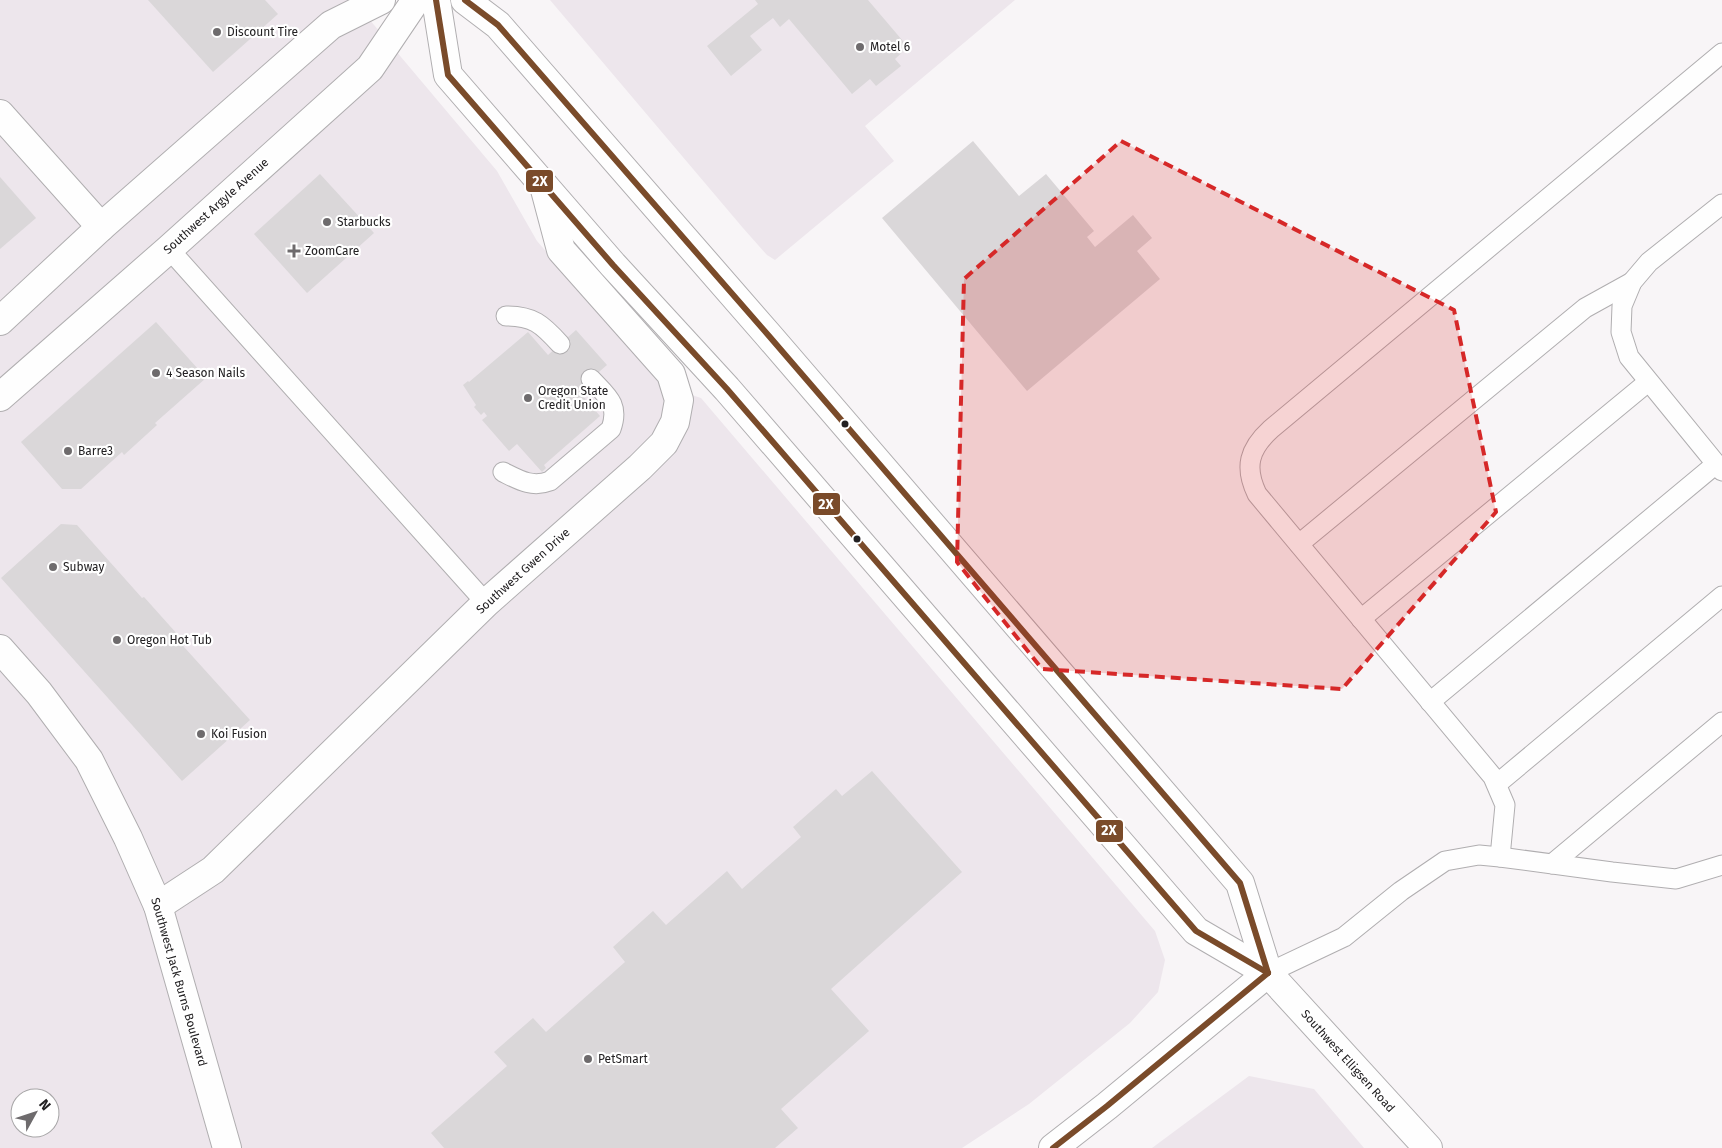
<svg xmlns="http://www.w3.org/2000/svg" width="1722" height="1148" font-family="'Fira Sans',sans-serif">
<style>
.built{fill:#ede6ec;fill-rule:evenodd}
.building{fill:#dad7d9}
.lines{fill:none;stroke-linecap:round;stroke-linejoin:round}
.service-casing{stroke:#b0aeb0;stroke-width:21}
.minor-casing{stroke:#b0aeb0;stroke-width:30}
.tertiary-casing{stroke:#b0aeb0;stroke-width:30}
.secondary-casing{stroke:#b0aeb0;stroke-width:30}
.service{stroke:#fefefe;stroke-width:19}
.minor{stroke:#fefefe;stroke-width:28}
.tertiary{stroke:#fefefe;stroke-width:28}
.secondary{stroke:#fefefe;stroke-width:28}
.bus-1-casing{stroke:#fff;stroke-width:10}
.bus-1{stroke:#7a4b2a;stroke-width:6}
.marked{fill:#d62828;fill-opacity:0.2;stroke:#d62828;stroke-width:4;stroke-dasharray:10 6;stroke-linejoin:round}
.poi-dot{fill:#6e6b6d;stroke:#fff;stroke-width:2}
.bus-dot{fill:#232123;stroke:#fff;stroke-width:2}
.labels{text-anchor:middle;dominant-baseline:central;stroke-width:4.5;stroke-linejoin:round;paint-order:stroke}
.poi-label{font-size:12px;fill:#232123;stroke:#fff;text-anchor:start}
.street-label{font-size:12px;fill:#232123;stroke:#fff}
.line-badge{stroke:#fff;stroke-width:2}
.badge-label{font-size:14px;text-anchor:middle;font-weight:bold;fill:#fff}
</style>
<rect width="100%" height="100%" fill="#f8f5f7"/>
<g class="built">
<path d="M0,0H353L497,171L537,241L661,385L701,398L1155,931L1165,960L1158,992L1130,1023L1029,1104L962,1148H0ZM20,1098H50V1128H20Z"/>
<polygon points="550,0 1015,0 865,126 894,161 775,260 767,255 743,228"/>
<polygon points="1249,1076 1314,1089 1364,1148 1152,1148"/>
</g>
<g class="building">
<polygon points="148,0 265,0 278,14 213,72"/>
<polygon points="755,0 868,0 908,47 895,59 901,66 876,86 870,79 852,94 789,19 780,27 773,18 750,36 762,50 731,76 707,46 758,4"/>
<polygon points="973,141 1019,196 1046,174 1094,231 1087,237 1095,247 1133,215 1152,238 1137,251 1160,279 1027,391 882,218"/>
<polygon points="320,174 374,233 307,293 254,234"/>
<polygon points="0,177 36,218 0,249"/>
<polygon points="156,322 206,378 155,423 157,425 124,455 122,452 81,489 62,489 21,442"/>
<polygon points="576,330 607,365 578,390 600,416 544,465 546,468 542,472 517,444 509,451 482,420 487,416 484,412 481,415 474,407 476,405 463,385 468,381 469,382 528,332 548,355"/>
<polygon points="61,524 77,525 142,598 144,597 178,635 175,637 250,720 182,781 1,578"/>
<polygon points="872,771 962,872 831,989 869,1031 781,1109 798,1128 775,1148 444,1148 431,1133 507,1066 494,1052 533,1018 546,1032 625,962 613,947 653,911 666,925 727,871 742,889 801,837 793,827 836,789 842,796"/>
</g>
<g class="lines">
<defs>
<g id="service">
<polyline points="1722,204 1649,262 1632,282 1622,306 1621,332 1629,357 1722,471"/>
<polyline points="169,249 486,603"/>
<path d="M506,316C533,316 542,324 560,344"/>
<path d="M503,472C519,480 532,488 550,481L611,429C620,404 607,396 591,379"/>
<polyline points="1299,544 1585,308 1632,282"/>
<polyline points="1361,619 1648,382"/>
<polyline points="1430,702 1716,464"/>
<polyline points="1497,784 1722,596"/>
<path d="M1500,857L1505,805L1493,777L1257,494C1244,467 1249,449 1271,429L1722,53"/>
<polyline points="1552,864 1722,722"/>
<polyline points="1268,973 1344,937 1401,891 1445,861 1479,855 1500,857 1612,872 1676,879 1722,865"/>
</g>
<g id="minor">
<polyline points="0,114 101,227"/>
<polyline points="0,321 101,227 331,25 381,0"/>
<polyline points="0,397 169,249 370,68 416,0"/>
<polyline points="0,649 39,693 89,760 128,838 158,906 227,1148"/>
<polyline points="158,906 213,870 486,603 640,467 664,443 675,422 679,400 671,374 561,250 544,186"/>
</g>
<polyline id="tertiary" points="1053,1148 1107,1106 1268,973"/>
<g id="secondary">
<polyline points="436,0 448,75 613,265 727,389 1196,931 1268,973 1428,1148"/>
<polyline points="465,0 498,25 769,336 1240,883 1268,973"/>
</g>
</defs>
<use href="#service" class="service-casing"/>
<use href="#minor" class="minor-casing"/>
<use href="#tertiary" class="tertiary-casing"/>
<use href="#secondary" class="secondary-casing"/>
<use href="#service" class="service"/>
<use href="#minor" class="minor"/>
<use href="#tertiary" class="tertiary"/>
<use href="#secondary" class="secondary"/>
<defs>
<g id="bus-1">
<polyline points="436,0 448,75 613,265 727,389 1196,931 1268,973"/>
<polyline points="465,0 498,25 769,336 1240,883 1268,973"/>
<polyline points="1053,1148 1107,1106 1268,973"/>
</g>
</defs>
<use href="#bus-1" class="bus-1-casing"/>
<use href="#bus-1" class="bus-1"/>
</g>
<path class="marked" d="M1121,141L1454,310L1496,512L1342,689L1042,669L957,562L964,279Z"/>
<g class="poi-dot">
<circle cx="217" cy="32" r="5"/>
<circle cx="860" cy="47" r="5"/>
<circle cx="327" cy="222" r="5"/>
<path d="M291.5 243.5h5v5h5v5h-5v5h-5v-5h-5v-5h5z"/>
<circle cx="156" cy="373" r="5"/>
<circle cx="528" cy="398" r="5"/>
<circle cx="68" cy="451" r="5"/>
<circle cx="53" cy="567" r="5"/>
<circle cx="117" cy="640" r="5"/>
<circle cx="201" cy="734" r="5"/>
<circle cx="588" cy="1059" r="5"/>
</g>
<g class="bus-dot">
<circle cx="845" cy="424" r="4.5"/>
<circle cx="857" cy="539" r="4.5"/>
</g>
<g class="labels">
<g class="poi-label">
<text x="227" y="32">Discount Tire</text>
<text x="870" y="47">Motel 6</text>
<text x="337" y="222">Starbucks</text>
<text x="305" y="251">ZoomCare</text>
<text x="166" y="373">4 Season Nails</text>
<text x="538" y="391">Oregon State<tspan x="538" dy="14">Credit Union</tspan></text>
<text x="78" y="451">Barre3</text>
<text x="63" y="567">Subway</text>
<text x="127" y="640">Oregon Hot Tub</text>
<text x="211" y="734">Koi Fusion</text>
<text x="598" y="1059">PetSmart</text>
</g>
<g class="street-label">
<text transform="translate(216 206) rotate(-42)">Southwest Argyle Avenue</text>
<text transform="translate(523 571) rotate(-42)">Southwest Gwen Drive</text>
<text transform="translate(179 982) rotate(74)">Southwest Jack Burns Boulevard</text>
<text transform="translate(1348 1061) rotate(48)">Southwest Elligsen Road</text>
</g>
</g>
<g class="line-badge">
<rect x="525" y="169" width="29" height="24" rx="5" fill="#7a4b2a"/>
<rect x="812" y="492" width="29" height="24" rx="5" fill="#7a4b2a"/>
<rect x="1095" y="819" width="29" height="24" rx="5" fill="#7a4b2a"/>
</g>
<g class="badge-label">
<text x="540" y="186">2X</text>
<text x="826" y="509">2X</text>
<text x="1109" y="835">2X</text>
</g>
<g transform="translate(35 1113) rotate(50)"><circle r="24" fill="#ffffff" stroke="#a7a6a7"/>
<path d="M0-4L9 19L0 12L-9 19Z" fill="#6e6b6d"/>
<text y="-8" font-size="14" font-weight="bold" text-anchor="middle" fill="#232123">N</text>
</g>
</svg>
